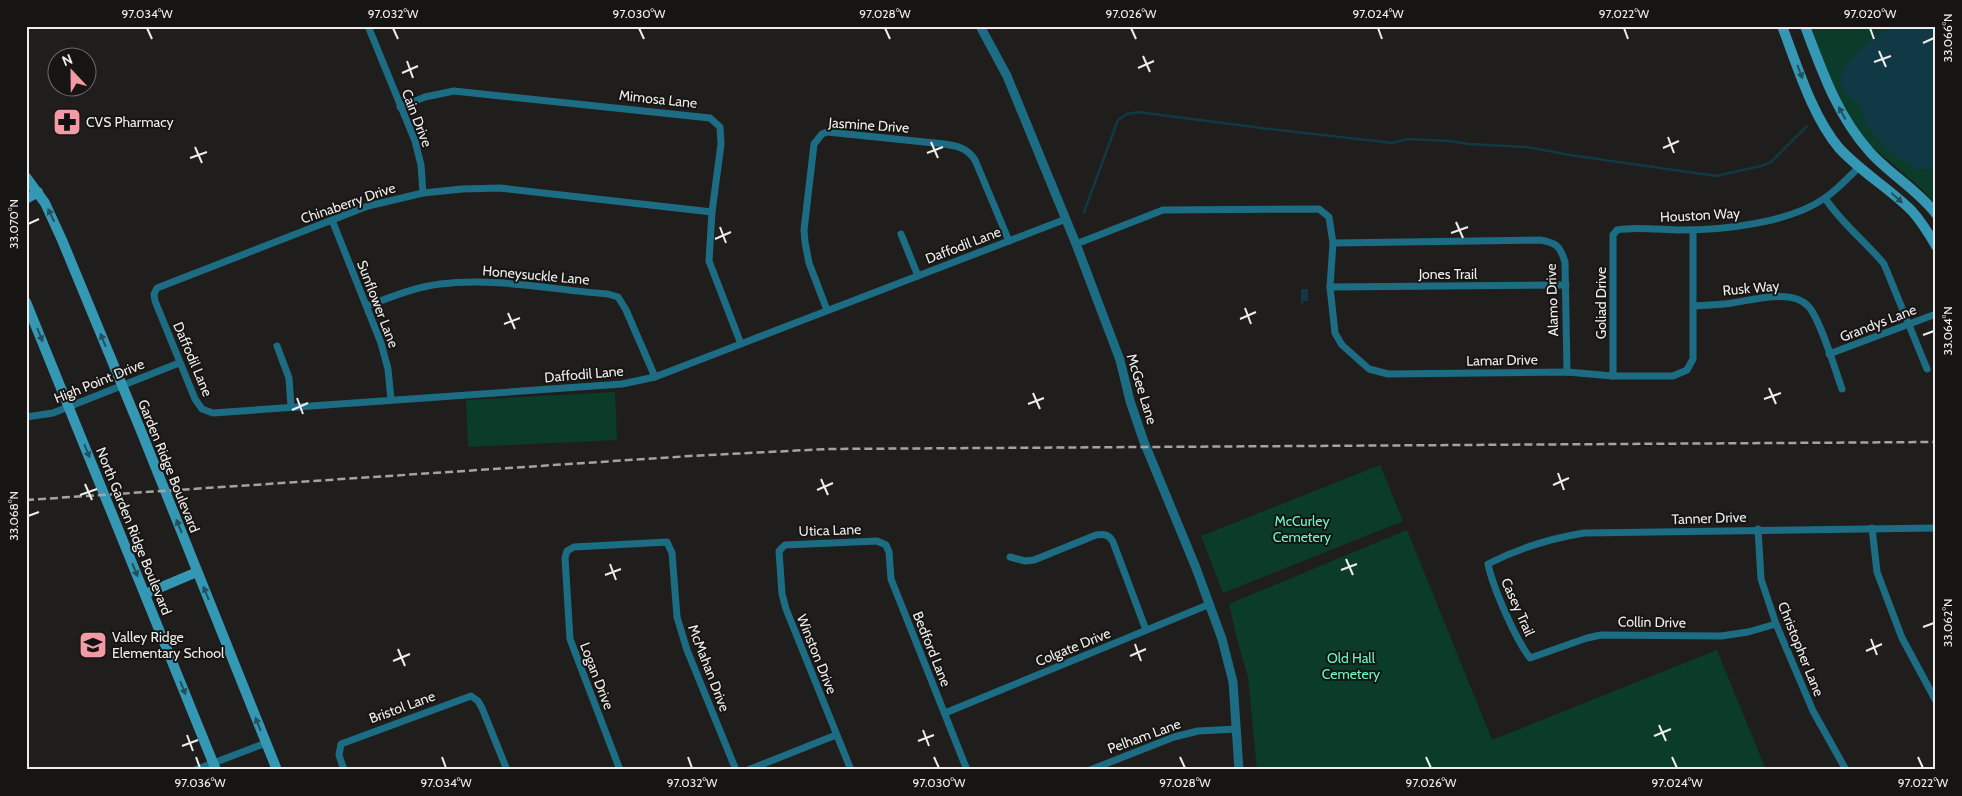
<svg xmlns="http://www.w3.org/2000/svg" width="1962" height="796" font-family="Cabin,sans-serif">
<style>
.green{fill:#0b3c2a}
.water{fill:#113845}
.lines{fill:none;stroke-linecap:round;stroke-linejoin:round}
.stream{stroke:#113845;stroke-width:2.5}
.minor{stroke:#1c6d84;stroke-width:7}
.tertiary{stroke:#1c6d84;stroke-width:9}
.secondary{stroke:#3497b4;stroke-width:10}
.rail{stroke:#a5a3a2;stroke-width:2.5;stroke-dasharray:8 4;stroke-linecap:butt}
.oneway{fill:#24505b}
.ticks{fill:none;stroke:#eeedec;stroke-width:2}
.labels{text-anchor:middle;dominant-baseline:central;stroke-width:4;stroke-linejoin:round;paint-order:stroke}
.street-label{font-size:14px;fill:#eeedec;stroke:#161513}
.poi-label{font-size:14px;fill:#eeedec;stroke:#161513;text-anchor:start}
.park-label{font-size:14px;fill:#67fbc1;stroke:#161513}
.neatline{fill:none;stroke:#eeedec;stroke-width:2}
.ticks-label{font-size:12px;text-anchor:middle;fill:#eeedec}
</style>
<rect width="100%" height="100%" fill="#201e1c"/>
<g class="green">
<polygon points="1811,26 1936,26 1936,206 1922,189 1869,144 1852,124 1831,85"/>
<polygon points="615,392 617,440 468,447 466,400"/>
<polygon points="1380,465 1403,521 1223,593 1201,536"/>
<polygon points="1407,530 1492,740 1717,650 1766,770 1257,770 1248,677 1237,639 1229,604"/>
</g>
<g class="water">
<polygon points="1893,26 1936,26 1936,167 1917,170 1891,153 1864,123 1862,108 1844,93 1840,79 1846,65 1871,40"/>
<polygon points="1301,289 1308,289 1308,301 1303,301 1303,305 1301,305"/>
</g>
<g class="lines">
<g class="stream">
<polyline points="1865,26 1880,37"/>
<polyline points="1084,212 1118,120 1127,114 1138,112 1269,129 1393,143 1407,139 1449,141 1469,144 1527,147 1570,155 1716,176 1761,166 1771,162 1807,126"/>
</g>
<g class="minor">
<polyline points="368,26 415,141 421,165 423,193"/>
<polyline points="400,107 425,97 454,91 710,118 720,127 721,144 712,212 709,261 741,344"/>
<path d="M1825,198C1841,223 1865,241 1884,264L1927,369"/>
<polyline points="712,212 500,188 462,189 423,193 368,206 157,288 154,294 155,301 195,399 202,409 213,413 622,384 655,377 1066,219"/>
<polyline points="332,220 381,343 388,369 391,400"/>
<polyline points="901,234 918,276"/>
<path d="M1333,243L1540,240C1557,243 1560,246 1565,262L1567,372"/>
<polyline points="1076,244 1163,210 1319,209 1329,217 1333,243 1330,287 1335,333 1342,345 1369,369 1388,374 1567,372 1613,376 1673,376 1687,370 1693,359 1693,230"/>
<polyline points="1330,287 1566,285"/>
<path d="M367,306C391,297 415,287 440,284C496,277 553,290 608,294L618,297L626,310L655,377"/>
<path d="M1693,306C1706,305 1719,305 1732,303C1753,300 1793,288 1809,307C1821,321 1835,370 1842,389"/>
<path d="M827,310L809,263L805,242L804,230L814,144L822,134L827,132L944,144C958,146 967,148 975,160L1009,241"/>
<polyline points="277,346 289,378 291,407"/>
<polyline points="1829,354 1936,314"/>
<path d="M1613,376V235L1617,230C1632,226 1664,230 1681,230C1724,230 1789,223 1825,198C1838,189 1848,178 1859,167"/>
<polyline points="26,417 53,413 179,363"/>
<polyline points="1872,528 1877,572 1902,638 1936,701"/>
<polyline points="1758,529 1761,579 1776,624 1813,711 1846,770"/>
<path d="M1010,557L1025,561L1034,560L1096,535C1104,534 1109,534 1113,542L1146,630"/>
<path d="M1776,624L1748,632L1721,636L1601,635L1587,638L1530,658C1515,638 1493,588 1488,564C1517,549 1553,538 1584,533L1936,528"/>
<polyline points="945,713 1210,604"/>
<polyline points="195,770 266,743"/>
<polyline points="344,770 339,755 341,744 471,696 478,701 482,708 507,770"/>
<polyline points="620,770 570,639 565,558 567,551 574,547 667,542 672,553 677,617 687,650 736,770"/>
<polyline points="748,770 836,735"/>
<polyline points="851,770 786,609 782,594 779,551 785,545 877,541 886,545 889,552 891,579 967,770"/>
<polyline points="1090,770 1174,737 1198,731 1237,729"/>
</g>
<polyline class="tertiary" points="980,26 1007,76 1076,244 1120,360 1130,401 1144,442 1196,568 1222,639 1233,682 1239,770"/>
<g class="secondary">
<path d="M1782,26C1797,65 1812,116 1839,148C1861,172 1889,188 1912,211C1921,221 1929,234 1936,246"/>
<path d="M1805,26C1822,71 1837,115 1869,151C1889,174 1917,189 1936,214"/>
<polyline points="26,177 45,203 62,240 141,431 277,770"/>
<polyline points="26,199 38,192"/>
<polyline points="26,302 216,770"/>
<polyline points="145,594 197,572"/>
</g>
<polyline class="rail" points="26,500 690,456 827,449 1936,442"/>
</g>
<defs><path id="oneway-solid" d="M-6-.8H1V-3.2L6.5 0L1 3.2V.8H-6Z" transform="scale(1.25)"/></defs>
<g class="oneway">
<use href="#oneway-solid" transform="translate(1800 72) rotate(69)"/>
<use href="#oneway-solid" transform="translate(1842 113) rotate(-119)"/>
<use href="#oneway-solid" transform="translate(1897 198) rotate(42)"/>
<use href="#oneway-solid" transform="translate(51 215) rotate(-116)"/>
<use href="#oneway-solid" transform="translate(40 335) rotate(68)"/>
<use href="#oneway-solid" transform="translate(103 340) rotate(-112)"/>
<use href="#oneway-solid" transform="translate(87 451) rotate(68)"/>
<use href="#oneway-solid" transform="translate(179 526) rotate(-112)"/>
<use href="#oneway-solid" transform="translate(135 570) rotate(68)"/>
<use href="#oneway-solid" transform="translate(206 593) rotate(-112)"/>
<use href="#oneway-solid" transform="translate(183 688) rotate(68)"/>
<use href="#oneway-solid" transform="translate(258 724) rotate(-112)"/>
</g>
<path class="ticks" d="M147,28L152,39M393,28L398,39M639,28L644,39M885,28L890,39M1131,28L1136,39M1378,28L1382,39M1624,28L1628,39M1870,28L1874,39M1923,43L1934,38M1879,51L1886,67M1143,56L1150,72M407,61L413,78M1874,62L1891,56M1138,68L1154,61M402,73L418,66M1668,137L1674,153M931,142L938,158M195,147L202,163M1663,148L1679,141M927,153L943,147M190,158L207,152M1456,222L1463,238M28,224L39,219M720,227L726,243M1451,233L1468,227M715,239L731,232M1245,308L1251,324M508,313L515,329M1240,319L1256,312M504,324L520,318M1923,335L1934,331M1769,388L1776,404M1033,393L1040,409M297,398L303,414M1764,399L1781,393M1028,404L1044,398M292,410L308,403M1558,473L1564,490M821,479L828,495M85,484L92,500M1553,485L1569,478M817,490L833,483M80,495L97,489M28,516L39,512M1346,559L1353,575M610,564L616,580M1341,570L1357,564M605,575L621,569M1923,627L1934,623M1871,639L1877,655M1135,644L1141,661M398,649L405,666M1866,651L1882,644M1130,656L1146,649M393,661L410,654M1659,725L1666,741M923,730L929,746M187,735L193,751M1654,736L1671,729M918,741L934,735M182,746L198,740M196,757L200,768M442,757L446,768M688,757L692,768M934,757L939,768M1180,757L1185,768M1426,757L1431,768M1672,757L1677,768M1918,757L1923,768"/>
<defs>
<symbol id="pharmacy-square" viewBox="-11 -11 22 22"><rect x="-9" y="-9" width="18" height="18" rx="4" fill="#f49aa4" stroke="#161513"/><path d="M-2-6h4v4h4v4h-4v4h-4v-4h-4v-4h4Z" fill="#111"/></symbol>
<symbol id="school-square" viewBox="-11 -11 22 22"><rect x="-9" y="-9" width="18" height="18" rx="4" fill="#f49aa4" stroke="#161513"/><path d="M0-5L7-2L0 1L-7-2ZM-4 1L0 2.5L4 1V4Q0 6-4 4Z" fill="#111"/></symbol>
</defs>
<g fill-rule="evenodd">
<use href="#pharmacy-square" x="51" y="106" width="32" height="32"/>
<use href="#school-square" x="77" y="629" width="32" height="32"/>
</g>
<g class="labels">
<g class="street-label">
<text transform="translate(658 99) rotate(6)">Mimosa Lane</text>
<text transform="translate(417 118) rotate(69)">Cain Drive</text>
<text transform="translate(869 125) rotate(4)">Jasmine Drive</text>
<text transform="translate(348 203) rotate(-19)">Chinaberry Drive</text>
<text transform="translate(1700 215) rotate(-3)">Houston Way</text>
<text transform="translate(963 245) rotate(-21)">Daffodil Lane</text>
<text x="1448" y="274">Jones Trail</text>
<text transform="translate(536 275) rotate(5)">Honeysuckle Lane</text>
<text transform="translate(1751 288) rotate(-5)">Rusk Way</text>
<text transform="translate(1552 300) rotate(-92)">Alamo Drive</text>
<text transform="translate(1601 303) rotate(-90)">Goliad Drive</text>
<text transform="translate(378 304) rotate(69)">Sunflower Lane</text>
<text transform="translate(1878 323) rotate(-21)">Grandys Lane</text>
<text transform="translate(193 359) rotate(67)">Daffodil Lane</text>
<text transform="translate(1502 360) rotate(-1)">Lamar Drive</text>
<text transform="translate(584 374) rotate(-5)">Daffodil Lane</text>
<text transform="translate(99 381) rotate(-22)">High Point Drive</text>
<text transform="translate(1142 389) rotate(73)">McGee Lane</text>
<text transform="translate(169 466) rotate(68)">Garden Ridge Boulevard</text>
<text transform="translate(1709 518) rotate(-2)">Tanner Drive</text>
<text transform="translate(830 530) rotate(-2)">Utica Lane</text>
<text transform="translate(134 531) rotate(68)">North Garden Ridge Boulevard</text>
<text transform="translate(1518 607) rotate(66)">Casey Trail</text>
<text transform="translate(1652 622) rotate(1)">Collin Drive</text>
<text transform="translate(1073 647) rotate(-22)">Colgate Drive</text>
<text transform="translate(932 649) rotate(68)">Bedford Lane</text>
<text transform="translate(1801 649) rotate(68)">Christopher Lane</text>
<text transform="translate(817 654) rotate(68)">Winston Drive</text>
<text transform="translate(709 668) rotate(69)">McMahan Drive</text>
<text transform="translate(597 676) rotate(69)">Logan Drive</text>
<text transform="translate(402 707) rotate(-20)">Bristol Lane</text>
<text transform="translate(1144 736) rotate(-20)">Pelham Lane</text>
</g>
<g class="poi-label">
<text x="86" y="122">CVS Pharmacy</text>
<text x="112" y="637">Valley Ridge<tspan x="112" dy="16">Elementary School</tspan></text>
</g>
<g class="park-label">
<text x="1302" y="521">McCurley<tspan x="1302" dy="16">Cemetery</tspan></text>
<text x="1351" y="658">Old Hall<tspan x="1351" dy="16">Cemetery</tspan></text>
</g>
</g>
<rect width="1962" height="796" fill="none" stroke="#161513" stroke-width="55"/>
<g transform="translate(72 72) rotate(338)"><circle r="24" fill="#161513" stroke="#6c6b6a"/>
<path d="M0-4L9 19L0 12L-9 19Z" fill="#f49aa4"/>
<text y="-8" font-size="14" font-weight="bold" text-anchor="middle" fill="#eeedec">N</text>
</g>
<rect x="28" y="28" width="1906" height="740" class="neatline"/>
<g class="ticks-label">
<text x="147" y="18">97.034°W</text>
<text x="393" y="18">97.032°W</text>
<text x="639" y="18">97.030°W</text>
<text x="885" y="18">97.028°W</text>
<text x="1131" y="18">97.026°W</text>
<text x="1378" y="18">97.024°W</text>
<text x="1624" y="18">97.022°W</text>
<text x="1870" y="18">97.020°W</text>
<text transform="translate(1948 38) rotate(-90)" y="4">33.066°N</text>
<text transform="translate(14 224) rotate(-90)" y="4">33.070°N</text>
<text transform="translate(1948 331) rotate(-90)" y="4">33.064°N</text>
<text transform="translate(14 516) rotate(-90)" y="4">33.068°N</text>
<text transform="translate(1948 623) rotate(-90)" y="4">33.062°N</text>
<text x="200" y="787">97.036°W</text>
<text x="446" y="787">97.034°W</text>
<text x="692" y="787">97.032°W</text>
<text x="939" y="787">97.030°W</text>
<text x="1185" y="787">97.028°W</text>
<text x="1431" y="787">97.026°W</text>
<text x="1677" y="787">97.024°W</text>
<text x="1923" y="787">97.022°W</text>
</g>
</svg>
